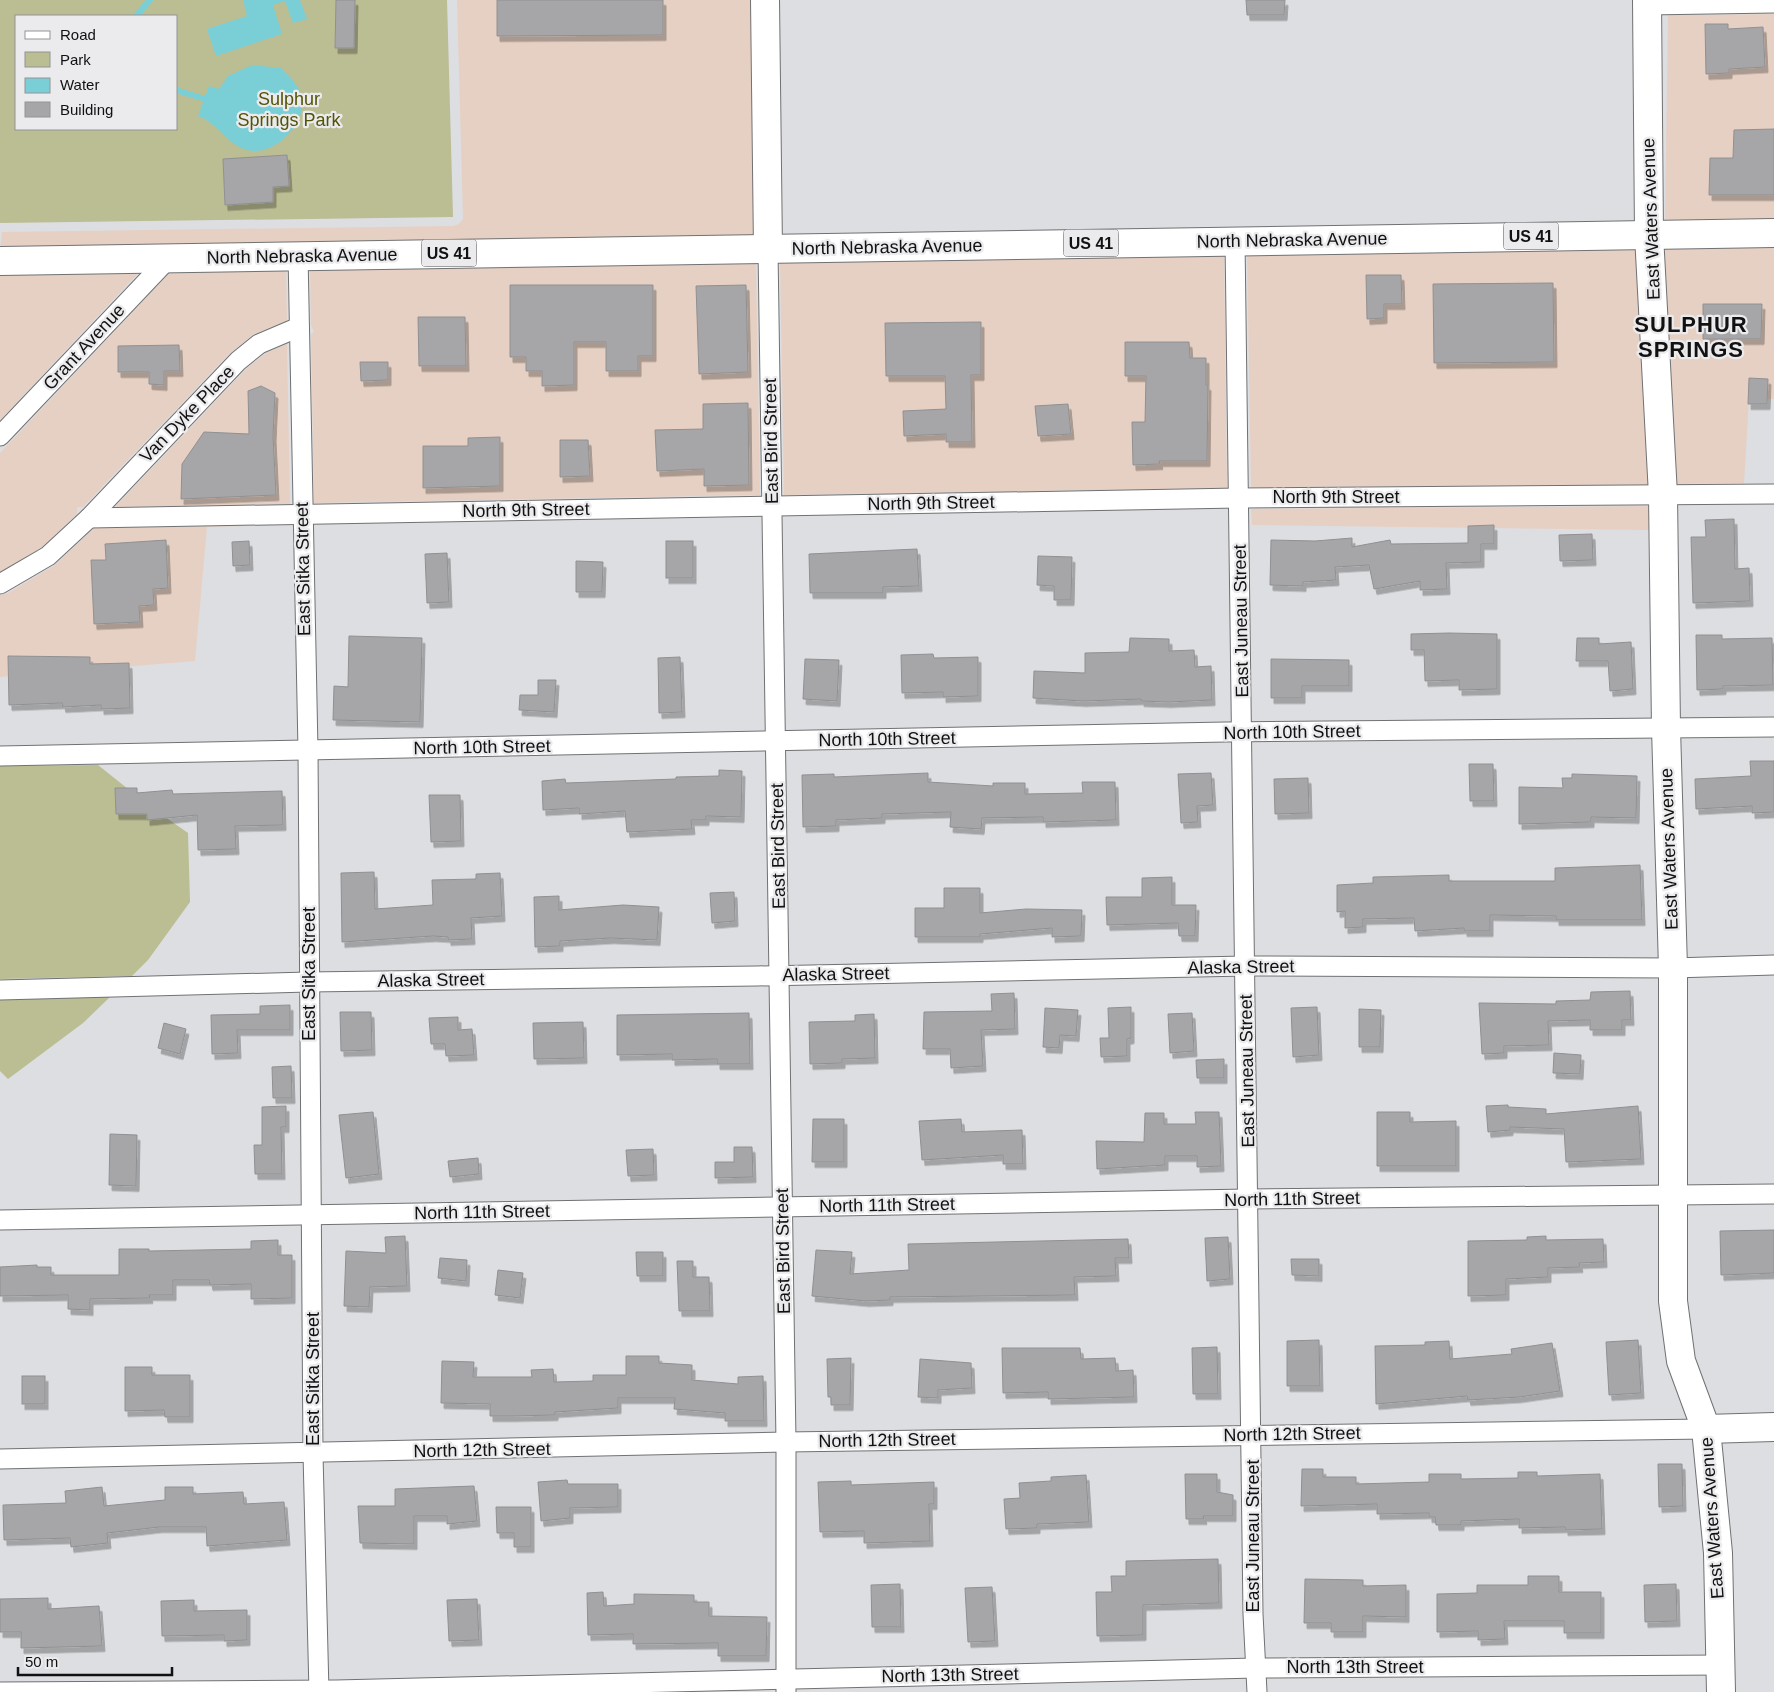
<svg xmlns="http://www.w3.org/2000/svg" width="1774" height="1692" font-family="Arial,sans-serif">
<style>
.commercial{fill:#e6d0c3}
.green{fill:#bbbd93;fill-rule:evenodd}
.water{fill:#7acfd7}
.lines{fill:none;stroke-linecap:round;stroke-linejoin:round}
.stream{stroke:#7acfd7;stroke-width:6}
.building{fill:#a6a6a9;stroke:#909092;filter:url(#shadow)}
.street-casing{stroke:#707173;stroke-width:21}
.secondary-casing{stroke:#707173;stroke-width:30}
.primary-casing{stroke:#707173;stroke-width:30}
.street{stroke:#fff;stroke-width:19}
.secondary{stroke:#fff;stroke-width:28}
.primary{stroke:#fff;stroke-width:28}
.labels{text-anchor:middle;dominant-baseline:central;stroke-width:4.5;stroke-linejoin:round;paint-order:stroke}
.shield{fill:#ebebee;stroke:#525254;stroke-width:1}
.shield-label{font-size:16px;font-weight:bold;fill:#111112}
.park-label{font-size:18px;fill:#525306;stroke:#ebebee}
.street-label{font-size:18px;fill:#111112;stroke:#ebebee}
.district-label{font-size:22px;font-weight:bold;letter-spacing:1px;fill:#111112;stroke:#ebebee}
</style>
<defs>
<filter id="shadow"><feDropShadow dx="3" dy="5.5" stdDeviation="0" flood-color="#0004"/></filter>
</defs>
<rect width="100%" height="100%" fill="#dddee1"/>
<g class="commercial">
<polygon points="457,0 753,0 756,239 173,247 168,243 163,247 0,250 2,232 453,226 459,224 463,219"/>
<polygon points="1774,14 1774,222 1661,224 1661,219 1665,219 1668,15"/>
<polygon points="1774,243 1774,399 1749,400 1744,483 1675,484 1661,245"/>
<polygon points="1637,246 1651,485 1251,487 1247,251"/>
<polygon points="1224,251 1227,488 784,495 780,262"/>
<polygon points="756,262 760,495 314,503 311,334 314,332 311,325 310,267"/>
<polygon points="286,267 287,321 254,334 229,354 83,507 77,507 77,514 41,548 0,572 0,453 174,268"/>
<polygon points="142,269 0,420 0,271"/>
<polygon points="287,344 290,504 115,507 247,368 266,353"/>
<polygon points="1652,506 1652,530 1252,525 1251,509"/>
<polygon points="290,525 207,527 195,661 0,677 0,595 8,593 55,565 94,528"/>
</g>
<g class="green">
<path d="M0,0H447L453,217L0,223ZM16,16H176V129H16Z"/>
<polygon points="98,765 148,805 188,833 190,902 148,960 132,976 0,979 0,766"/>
<polygon points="110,997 83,1023 8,1079 0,1071 0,1000"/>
</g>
<g class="water">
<polygon points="243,0 300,0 307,19 293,23 285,1 273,5 282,34 216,56 207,29 247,16"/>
<path d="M252,65L281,68C287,75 297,83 300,92C312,119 275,158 247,150C226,144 218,123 198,116L209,86L219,89L228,76Z"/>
</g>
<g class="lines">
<g class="stream">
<polyline points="136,16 150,0"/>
<polyline points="176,90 205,99"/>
</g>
</g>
<g class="building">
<polygon points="336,0 355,0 354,48 335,48"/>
<polygon points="497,0 663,0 663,35 497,36"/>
<polygon points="1246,0 1285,0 1284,15 1247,15"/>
<polygon points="1705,24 1728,24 1728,29 1763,27 1765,67 1729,69 1729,73 1706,74"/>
<polygon points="1774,129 1774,195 1709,195 1710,158 1733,158 1734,130"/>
<polygon points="287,155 289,186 273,187 273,202 225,205 223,159"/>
<polygon points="1366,275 1401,275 1402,304 1384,304 1384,318 1367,319"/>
<polygon points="1553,283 1554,362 1434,363 1433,284"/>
<polygon points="510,285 653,285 653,356 638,356 638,371 606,371 606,342 574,342 574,385 542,386 542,371 526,371 526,357 510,357"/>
<polygon points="746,285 748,372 699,374 696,286"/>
<polygon points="1703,304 1762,304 1761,339 1703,339"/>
<polygon points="418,317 465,317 466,366 419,366"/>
<polygon points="981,322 981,375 971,375 972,442 946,442 946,434 904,436 903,411 946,409 945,376 886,376 885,323"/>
<polygon points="1125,342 1189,342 1190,358 1206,358 1206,385 1208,385 1207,461 1159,461 1160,464 1133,465 1132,422 1145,422 1146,376 1125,376"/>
<polygon points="179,345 180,371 164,371 164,385 149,384 149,372 118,372 118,346"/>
<polygon points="360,362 388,362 388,380 361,381"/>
<polygon points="1749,378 1768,379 1767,404 1748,404"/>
<polygon points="261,386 275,393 273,436 276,495 181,499 182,464 204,432 249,434 248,391"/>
<polygon points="748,403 749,485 704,486 704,469 657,471 655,430 703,429 703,404"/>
<polygon points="1068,404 1071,434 1038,436 1035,406"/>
<polygon points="500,437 500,486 423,488 423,446 468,446 468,438"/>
<polygon points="560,440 588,440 590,476 560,477"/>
<polygon points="1734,519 1735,569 1749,568 1750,601 1693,603 1691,537 1706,537 1705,520"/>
<polygon points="1494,525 1494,544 1481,544 1481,562 1446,563 1447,589 1420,590 1420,581 1374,589 1369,565 1335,567 1336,580 1303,582 1303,586 1270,585 1271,540 1315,541 1352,538 1352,547 1390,540 1391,544 1468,543 1468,526"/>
<polygon points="1592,534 1593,560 1560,561 1559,535"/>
<polygon points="166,540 168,588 153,589 154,605 139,606 140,622 94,624 91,560 106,560 105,544"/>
<polygon points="249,541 250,565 233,566 232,542"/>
<rect x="666" y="541" width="27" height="37"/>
<polygon points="917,549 919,586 883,587 883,593 810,593 809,554"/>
<polygon points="447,553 449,602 427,603 425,554"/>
<polygon points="1038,556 1072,557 1071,600 1054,600 1054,586 1037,585"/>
<polygon points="576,561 603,562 602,592 576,592"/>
<polygon points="1449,633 1497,634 1497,689 1459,690 1459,680 1425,681 1424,650 1411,650 1411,634"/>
<polygon points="1696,635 1722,635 1722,639 1772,638 1773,685 1723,686 1723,689 1697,690"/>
<polygon points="349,636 422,638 420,722 333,720 334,686 348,687"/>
<polygon points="1130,638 1169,639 1169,651 1194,650 1195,667 1211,666 1212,700 1168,702 1141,701 1141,699 1083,701 1033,698 1034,671 1085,673 1085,653 1129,652"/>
<polygon points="1577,638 1599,638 1599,644 1631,642 1633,689 1610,691 1608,661 1576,661"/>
<polygon points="933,654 934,658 978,657 978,696 943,697 943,692 902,693 901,655"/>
<polygon points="8,656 90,657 90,664 129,663 130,708 101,709 101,705 63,707 62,703 9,705"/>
<polygon points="680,657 682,712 659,713 658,658"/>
<polygon points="805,659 839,660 837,701 803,699"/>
<polygon points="1271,659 1349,660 1349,686 1302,686 1302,698 1271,698"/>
<polygon points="538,680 556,680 554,712 519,710 520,695 538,695"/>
<polygon points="1750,761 1774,761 1774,812 1752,813 1752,806 1696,809 1695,779 1751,776"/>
<polygon points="1469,764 1493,764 1494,801 1470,801"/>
<polygon points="719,770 742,771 741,817 706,816 706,820 691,820 692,829 627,832 625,811 579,814 579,808 543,810 542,781 565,779 566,783 676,779 676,777 719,776"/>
<polygon points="928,773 928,782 993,786 993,783 1025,783 1025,794 1083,793 1082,782 1115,782 1116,820 1043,822 1043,817 982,818 981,829 950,827 951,812 882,814 882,818 836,820 836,826 803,827 802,775 834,774 834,777"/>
<polygon points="1211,773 1213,805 1197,806 1198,822 1181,823 1178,774"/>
<polygon points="1572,774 1637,776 1636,818 1591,817 1591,822 1519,824 1519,787 1563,788 1562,778 1572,778"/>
<polygon points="1308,778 1309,813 1275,814 1274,779"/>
<polygon points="115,788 137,788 137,793 172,790 173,794 282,791 283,825 235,826 236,849 198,850 197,815 147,820 147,814 116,814"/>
<polygon points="429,795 460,795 461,841 431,842"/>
<polygon points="1640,865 1642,920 1556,920 1556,916 1490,915 1490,931 1464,931 1464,928 1415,931 1414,918 1363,919 1363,927 1345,928 1345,911 1337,912 1337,885 1373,883 1373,877 1449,875 1449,881 1555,881 1555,868"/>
<polygon points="374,872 375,909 433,905 432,880 476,879 476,874 500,873 502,916 471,918 472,939 448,940 448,937 433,936 342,942 341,873"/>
<polygon points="1172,877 1172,905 1196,905 1195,936 1179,936 1178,923 1107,925 1106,897 1142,897 1142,878"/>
<polygon points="944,888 980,888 980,913 1026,909 1082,910 1081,936 1052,937 1052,928 980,934 980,937 915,937 915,908 944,908"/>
<polygon points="734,892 735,921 712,923 710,893"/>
<polygon points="559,896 559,910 623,905 659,907 657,940 611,938 560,941 560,946 535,947 534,897"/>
<polygon points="1630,991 1631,1020 1622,1020 1622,1030 1590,1030 1590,1020 1548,1021 1549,1045 1504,1046 1504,1053 1482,1054 1479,1003 1556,1004 1556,1001 1590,1000 1591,992"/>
<polygon points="1014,993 1015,1029 981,1030 983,1066 951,1068 950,1049 923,1049 924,1012 992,1011 991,994"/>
<polygon points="290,1005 290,1030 237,1030 238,1053 212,1054 211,1015 260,1014 260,1006"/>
<polygon points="1131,1007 1131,1038 1127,1039 1127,1056 1101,1057 1100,1038 1109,1038 1108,1008"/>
<polygon points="1317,1007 1319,1055 1293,1057 1291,1008"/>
<polygon points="1045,1008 1078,1010 1076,1036 1060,1035 1059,1048 1043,1047"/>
<polygon points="1359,1009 1381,1010 1380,1047 1359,1047"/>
<polygon points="340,1012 371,1012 372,1050 341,1051"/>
<polygon points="749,1013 750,1064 717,1064 717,1059 672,1060 672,1054 617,1055 617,1015"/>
<polygon points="1192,1013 1194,1051 1170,1053 1168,1014"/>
<polygon points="874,1014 875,1058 842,1059 842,1063 810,1064 809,1022 855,1021 855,1015"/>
<polygon points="458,1017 458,1030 472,1029 474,1055 446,1056 445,1044 431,1044 429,1018"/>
<polygon points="583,1022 584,1058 534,1059 533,1023"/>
<polygon points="164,1023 186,1029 180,1054 158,1048"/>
<polygon points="1554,1053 1581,1055 1580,1074 1553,1073"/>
<polygon points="1224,1059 1224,1078 1197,1078 1196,1060"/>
<polygon points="291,1066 292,1098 273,1098 272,1067"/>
<polygon points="1508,1105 1508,1107 1546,1109 1546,1114 1638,1106 1641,1159 1566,1162 1564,1129 1510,1127 1510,1130 1488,1132 1486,1106"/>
<polygon points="286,1106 286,1127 281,1127 282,1174 255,1174 254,1145 262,1145 262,1107"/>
<polygon points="373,1112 379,1174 346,1178 339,1115"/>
<polygon points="1195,1112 1219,1112 1221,1166 1197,1167 1197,1156 1165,1156 1165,1165 1097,1169 1096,1141 1144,1142 1145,1113 1164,1113 1164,1124 1196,1124"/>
<polygon points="1377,1112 1410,1112 1410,1122 1456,1121 1456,1166 1377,1166"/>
<polygon points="813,1119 844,1119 844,1162 812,1162"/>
<polygon points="961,1119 962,1132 1022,1130 1023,1164 1003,1164 1003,1155 922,1160 919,1121"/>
<polygon points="110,1134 137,1135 136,1186 109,1185"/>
<polygon points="734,1147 752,1147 753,1177 715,1178 715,1162 734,1162"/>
<polygon points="653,1149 654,1175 628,1176 626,1150"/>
<polygon points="478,1158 479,1174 450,1177 448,1161"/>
<polygon points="1774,1230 1774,1273 1721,1275 1720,1231"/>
<polygon points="405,1236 407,1286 370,1287 369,1307 344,1306 346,1251 386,1253 385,1237"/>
<polygon points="1546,1236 1546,1240 1603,1239 1604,1262 1579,1263 1580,1267 1548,1268 1548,1277 1506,1279 1506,1295 1468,1296 1468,1241 1527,1240 1527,1237"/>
<polygon points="1228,1237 1230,1279 1207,1281 1205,1238"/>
<polygon points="1128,1239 1129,1258 1115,1258 1116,1276 1074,1277 1075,1295 890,1297 890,1300 866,1301 812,1296 816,1250 852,1252 850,1274 909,1270 908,1244"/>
<polygon points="278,1240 278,1255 292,1255 292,1298 251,1299 251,1284 210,1285 209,1280 173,1280 173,1295 149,1295 150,1298 90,1299 90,1310 68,1309 68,1295 0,1296 0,1267 37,1265 37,1267 51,1267 51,1275 119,1275 119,1249 149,1249 149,1251 251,1249 251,1241"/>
<polygon points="636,1252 663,1252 663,1276 637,1276"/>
<polygon points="440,1258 467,1260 466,1281 438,1278"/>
<polygon points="1291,1259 1319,1259 1319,1276 1292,1275"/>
<polygon points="677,1261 693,1261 693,1277 709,1277 710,1311 679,1311"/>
<polygon points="498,1270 523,1273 520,1298 495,1295"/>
<polygon points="1319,1340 1320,1386 1287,1386 1287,1341"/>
<polygon points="1638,1340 1641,1393 1609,1395 1606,1342"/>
<polygon points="1449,1341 1450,1359 1512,1354 1511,1349 1552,1343 1560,1391 1519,1397 1468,1400 1467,1396 1376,1404 1375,1346 1425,1345 1425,1342"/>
<polygon points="1217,1347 1218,1394 1193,1394 1192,1348"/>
<polygon points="1002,1348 1080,1348 1081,1359 1115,1358 1116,1371 1133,1370 1134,1397 1048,1399 1048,1392 1003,1393"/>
<polygon points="626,1356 659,1356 659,1363 692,1365 692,1380 738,1384 738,1377 763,1376 764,1421 725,1421 725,1413 674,1409 675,1398 618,1398 618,1408 555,1412 555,1415 513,1416 490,1416 490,1404 441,1403 442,1361 474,1362 473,1377 532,1377 531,1370 553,1369 554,1382 593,1381 593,1375 626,1375"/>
<polygon points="851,1358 850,1405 831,1405 831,1397 828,1397 827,1359"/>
<polygon points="920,1359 971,1363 972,1388 938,1390 938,1398 918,1397"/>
<polygon points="125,1367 152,1367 152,1375 190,1375 190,1417 165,1417 164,1410 125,1411"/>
<rect x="22" y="1376" width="23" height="28"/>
<polygon points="1658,1464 1682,1464 1683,1506 1659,1507"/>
<polygon points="1302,1469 1323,1469 1323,1477 1356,1477 1356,1484 1429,1482 1429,1474 1461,1474 1461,1479 1518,1478 1518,1472 1537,1472 1537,1476 1600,1474 1602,1529 1565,1530 1565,1527 1519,1528 1519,1519 1461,1521 1461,1525 1436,1525 1435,1517 1429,1517 1429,1513 1377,1514 1377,1504 1301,1506"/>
<polygon points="1185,1474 1217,1474 1217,1492 1233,1495 1233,1516 1203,1516 1204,1519 1186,1519"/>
<polygon points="1086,1475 1089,1522 1037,1524 1037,1528 1006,1529 1004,1499 1020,1498 1019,1483 1051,1481 1051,1477"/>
<polygon points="567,1480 568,1484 618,1484 618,1507 570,1508 570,1518 541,1521 538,1482"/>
<polygon points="851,1481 851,1485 934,1482 934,1504 929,1504 930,1541 864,1543 864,1531 820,1532 818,1482"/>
<polygon points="474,1486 477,1521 447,1524 447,1516 414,1516 414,1544 360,1543 358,1506 395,1506 395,1489"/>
<polygon points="102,1487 104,1506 165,1500 165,1487 193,1487 193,1494 243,1492 244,1504 284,1502 287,1540 207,1546 206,1527 159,1527 107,1533 108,1543 71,1547 70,1538 4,1540 3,1505 66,1503 65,1491"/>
<polygon points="496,1507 531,1507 531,1547 514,1547 514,1533 497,1533"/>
<polygon points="1218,1559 1219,1603 1143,1605 1143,1635 1097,1636 1096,1592 1112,1592 1111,1576 1126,1576 1126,1561"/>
<polygon points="1528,1576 1559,1576 1559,1592 1601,1592 1601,1633 1564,1633 1564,1621 1504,1621 1505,1639 1478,1640 1478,1631 1437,1632 1437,1594 1477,1593 1477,1585 1528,1585"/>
<polygon points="1305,1579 1363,1580 1363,1586 1406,1585 1406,1617 1363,1616 1363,1632 1331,1632 1331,1623 1304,1623"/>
<polygon points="900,1584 901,1627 872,1627 871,1585"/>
<polygon points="1676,1584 1677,1621 1645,1622 1644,1585"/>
<polygon points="992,1587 995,1641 968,1642 965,1588"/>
<polygon points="603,1592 604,1606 634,1604 634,1594 694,1595 694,1602 709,1602 709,1616 767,1617 766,1656 718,1656 718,1643 633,1644 633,1634 588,1635 587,1593"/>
<polygon points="48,1598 48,1609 99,1606 102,1646 21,1648 21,1632 0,1632 0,1599"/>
<polygon points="477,1599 479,1640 449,1641 447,1600"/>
<polygon points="194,1600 194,1611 247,1610 247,1640 224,1641 224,1635 162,1636 161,1601"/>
</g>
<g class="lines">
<defs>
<g id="street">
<polyline points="1647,5 1774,3"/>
<polyline points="1235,240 1253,1614 1257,1692"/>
<polyline points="768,250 786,1442 786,1691"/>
<polyline points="298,255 308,750 313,1454 319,1692"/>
<polyline points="0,436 169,258"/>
<polyline points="89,518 1239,498 1774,494"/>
<polyline points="0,584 48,556 89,518 238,361 259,344 299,327"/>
<polyline points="0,756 1226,732 1774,727"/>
<polyline points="0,990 308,982 757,976 1246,966 1673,968 1774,965"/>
<polyline points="0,1220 1249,1199 1774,1194"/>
<polyline points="0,1459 786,1442 1706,1429"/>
<polyline points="0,1692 336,1690 1256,1668 1721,1665"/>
</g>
<g id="secondary">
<polyline points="765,0 768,250"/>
<polyline points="1647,0 1649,235 1663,495 1666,728 1673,968 1673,1301 1681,1361 1706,1429 1718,1553 1721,1692"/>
<polyline points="1706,1429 1774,1427"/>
</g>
<polyline id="primary" points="0,261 1774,233"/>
</defs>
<use href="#street" class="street-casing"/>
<use href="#secondary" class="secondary-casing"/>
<use href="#primary" class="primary-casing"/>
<use href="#street" class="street"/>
<use href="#secondary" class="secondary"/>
<use href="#primary" class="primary"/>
</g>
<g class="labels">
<g class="shield">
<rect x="1503.5" y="222.5" width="55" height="27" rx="4"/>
<rect x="1063.5" y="229.5" width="55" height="27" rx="4"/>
<rect x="421.5" y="239.5" width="55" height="27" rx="4"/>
</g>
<g class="shield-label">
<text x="1531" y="236">US 41</text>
<text x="1091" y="243">US 41</text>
<text x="449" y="253">US 41</text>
</g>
<g class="park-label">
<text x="289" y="99">Sulphur<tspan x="289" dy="21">Springs Park</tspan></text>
</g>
<g class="street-label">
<text transform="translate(1651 219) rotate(-92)">East Waters Avenue</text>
<text transform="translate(1292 240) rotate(-1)">North Nebraska Avenue</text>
<text transform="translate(887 247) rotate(-1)">North Nebraska Avenue</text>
<text transform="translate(302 256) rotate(-1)">North Nebraska Avenue</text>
<text transform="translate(84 347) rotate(-47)">Grant Avenue</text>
<text transform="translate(187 414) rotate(-46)">Van Dyke Place</text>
<text transform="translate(771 441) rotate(-91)">East Bird Street</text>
<text x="1336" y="497">North 9th Street</text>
<text transform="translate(931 503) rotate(-1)">North 9th Street</text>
<text transform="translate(526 510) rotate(-1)">North 9th Street</text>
<text transform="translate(303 569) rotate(-91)">East Sitka Street</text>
<text transform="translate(1241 621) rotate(-91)">East Juneau Street</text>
<text transform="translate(1292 732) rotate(-1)">North 10th Street</text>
<text transform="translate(887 739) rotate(-1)">North 10th Street</text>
<text transform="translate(482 747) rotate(-1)">North 10th Street</text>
<text transform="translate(778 846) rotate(-91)">East Bird Street</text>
<text transform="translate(1669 849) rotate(-92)">East Waters Avenue</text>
<text transform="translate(1241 967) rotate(-1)">Alaska Street</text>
<text transform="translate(309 974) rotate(-90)">East Sitka Street</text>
<text transform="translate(836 974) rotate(-1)">Alaska Street</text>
<text transform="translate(431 980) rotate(-1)">Alaska Street</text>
<text transform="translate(1247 1071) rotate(-91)">East Juneau Street</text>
<text transform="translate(1292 1199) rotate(-1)">North 11th Street</text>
<text transform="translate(887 1205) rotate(-1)">North 11th Street</text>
<text transform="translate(482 1212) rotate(-1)">North 11th Street</text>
<text transform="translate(783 1251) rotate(-91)">East Bird Street</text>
<text transform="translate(313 1379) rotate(-90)">East Sitka Street</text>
<text transform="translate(1292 1434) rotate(-1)">North 12th Street</text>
<text transform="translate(887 1440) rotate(-1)">North 12th Street</text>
<text transform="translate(482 1450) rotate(-1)">North 12th Street</text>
<text transform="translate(1712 1518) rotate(-94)">East Waters Avenue</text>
<text transform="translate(1253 1536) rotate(-90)">East Juneau Street</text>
<text x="1355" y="1667">North 13th Street</text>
<text transform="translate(950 1675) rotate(-1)">North 13th Street</text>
</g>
<g class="district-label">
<text x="1691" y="324">SULPHUR<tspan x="1691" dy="25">SPRINGS</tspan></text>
</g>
</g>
<rect x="15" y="15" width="162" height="115" fill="#ebebee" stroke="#949496"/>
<rect x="25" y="31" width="25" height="8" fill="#ffffff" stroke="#949496"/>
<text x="60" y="40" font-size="15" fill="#111112">Road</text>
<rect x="25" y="52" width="25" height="15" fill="#bbbd93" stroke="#949496"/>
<text x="60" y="65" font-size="15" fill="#111112">Park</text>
<rect x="25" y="78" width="25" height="15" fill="#7acfd7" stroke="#949496"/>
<text x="60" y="90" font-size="15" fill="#111112">Water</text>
<rect x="25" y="102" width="25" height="15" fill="#a6a6a9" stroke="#949496"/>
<text x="60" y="115" font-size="15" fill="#111112">Building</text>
<path d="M18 1667v8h154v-8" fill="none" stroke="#111112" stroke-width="2.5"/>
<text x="25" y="1667" font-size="15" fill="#111112" stroke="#ebebee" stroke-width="4" paint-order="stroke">50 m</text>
</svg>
